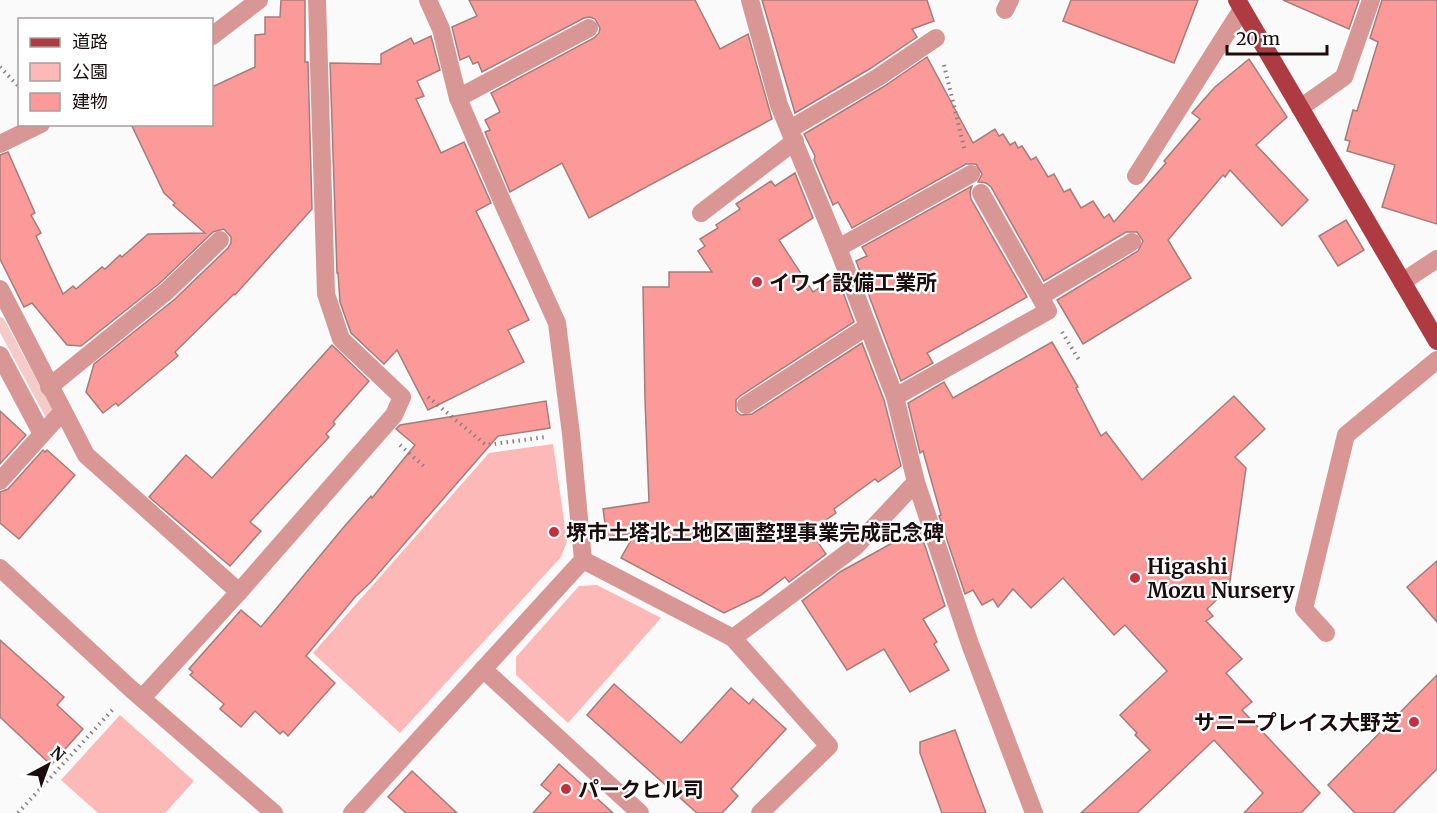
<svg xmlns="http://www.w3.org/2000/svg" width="1437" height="813" font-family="Merriweather,'Noto Sans JP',serif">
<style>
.green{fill:#fcb9b7}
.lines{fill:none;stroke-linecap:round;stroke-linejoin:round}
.stream{stroke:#f4cbc9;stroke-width:10}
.building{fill:#fb9a99;stroke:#a47d7b;stroke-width:1.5}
.path{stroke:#888181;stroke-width:4;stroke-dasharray:1.5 4.5;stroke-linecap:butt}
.minor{stroke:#d89695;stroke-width:18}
.major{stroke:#ae3b42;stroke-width:18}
.poi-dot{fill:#c2313f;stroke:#fff;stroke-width:2}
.labels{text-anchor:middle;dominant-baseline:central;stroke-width:4.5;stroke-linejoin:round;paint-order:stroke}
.poi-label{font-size:21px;font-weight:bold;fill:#1b0d0d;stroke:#fff;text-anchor:start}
</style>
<rect width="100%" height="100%" fill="#fafafa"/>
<g class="green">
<polygon points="553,444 567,541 561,557 400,733 313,653 489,453"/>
<polygon points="597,585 661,618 568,723 516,675 516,657 579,586"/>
<polygon points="120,715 194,781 165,813 98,813 61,780"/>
</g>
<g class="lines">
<polyline class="stream" points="0,322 49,413"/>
</g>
<g class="building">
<polygon points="281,0 305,0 305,62 308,62 312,209 235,295 234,294 175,352 178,356 118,406 116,403 103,413 86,392 94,364 175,299 228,248 231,243 231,237 224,229 213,232 160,283 81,346 67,345 32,303 24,307 0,259 0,155 8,152 35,213 31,215 41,233 36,236 63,294 73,286 76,289 102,267 105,269 120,255 122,257 148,234 205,233 173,205 175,203 164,193 131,124 212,124 212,87 255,67 255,35 265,34 265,17 280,17"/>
<polygon points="469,0 695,0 720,49 748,34 772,119 589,218 562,163 510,192 485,132 490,130 485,120 500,112 491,93 594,38 599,33 600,28 595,19 590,17 584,18 482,72 478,62 473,64 469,56 460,60 452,27 477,16"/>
<polygon points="762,0 927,0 934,21 912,29 917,37 871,68 795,113"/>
<polygon points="1071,0 1198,0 1174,63 1063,21"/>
<polygon points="1283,0 1359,0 1349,29"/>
<polygon points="1382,0 1437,0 1437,224 1382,207 1395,165 1347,151 1350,141 1345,140 1353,110 1357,111 1378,42 1370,38"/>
<polygon points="431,36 440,70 417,81 424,96 416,99 441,153 464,142 491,203 476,211 529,320 508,330 524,362 428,410 397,350 384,364 351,333 340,302 338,273 337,273 330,63 381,64 381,54 411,38 414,44"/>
<polygon points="927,57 973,143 995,129 999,136 1003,134 1010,145 1015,142 1018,148 1022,146 1031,160 1036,157 1048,177 1054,174 1064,192 1070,189 1081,208 1093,201 1104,218 1109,214 1114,222 1166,163 1164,161 1200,119 1192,113 1215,87 1249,59 1287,117 1256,145 1308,200 1282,226 1230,170 1225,177 1223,175 1168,240 1191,278 1083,344 1057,300 1138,251 1143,241 1137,232 1126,232 1044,281 991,187 986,183 978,182 982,174 976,164 966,164 852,228 838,202 833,205 814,160 815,156 804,134 883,87"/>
<polygon points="795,173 813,218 779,240 813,292 837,276 854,322 740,396 736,400 736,411 741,415 752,414 862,343 884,400 901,466 878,482 875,479 834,509 836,513 810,531 826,554 789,582 785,577 761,595 724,613 621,558 635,533 607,537 603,509 649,502 645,400 643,287 669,287 669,272 712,272 698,251 705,246 700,239 718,228 716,225 740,209 736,204 771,181 775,186"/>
<polygon points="972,186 970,192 971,199 1027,297 927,353 933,363 901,381 856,261 867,256 862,247"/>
<polygon points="1346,220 1364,250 1338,266 1319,236"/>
<polygon points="1052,342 1078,387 1076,388 1101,436 1106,432 1142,480 1234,396 1265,429 1235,457 1246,468 1229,588 1207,609 1213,616 1206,621 1242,659 1226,673 1252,702 1242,710 1320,793 1301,813 1244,813 1263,793 1214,740 1137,813 1081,813 1150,750 1135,735 1137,733 1120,715 1167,671 1125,625 1114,635 1063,578 1031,608 1013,589 998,607 993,599 982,605 973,590 965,594 939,516 941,515 923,451 920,453 908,403 944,382 953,398"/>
<polygon points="332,345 369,381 333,422 335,424 326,434 329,437 250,522 261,531 230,566 149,497 186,455 212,478"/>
<polygon points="546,401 550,428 498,436 371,582 355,597 306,656 335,683 288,736 283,731 280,734 255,711 241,727 220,709 224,704 190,675 193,672 189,669 241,610 261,627 343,528 371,496 372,498 415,445 396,429 400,425"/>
<polygon points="0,411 26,435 0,464"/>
<polygon points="43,450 45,452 47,450 75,475 19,539 0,523 0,492 8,489"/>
<polygon points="919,528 945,606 923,619 937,642 934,644 949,670 910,692 884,649 847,670 802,601 840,572"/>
<polygon points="1437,561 1437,622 1407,587"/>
<polygon points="0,640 64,697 57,705 83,729 51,765 0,717"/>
<polygon points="1437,675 1437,769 1393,813 1355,813 1328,785"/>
<polygon points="614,684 681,743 731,688 749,704 753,699 786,729 731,789 738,796 722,813 697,813 587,715"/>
<polygon points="955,730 969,768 986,813 942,813 920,753 920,742"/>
<polygon points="559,764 613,813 533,813 551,793 541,785"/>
<polygon points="412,771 457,813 406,813 388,797"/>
</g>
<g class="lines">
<g class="path">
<polyline points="944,65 965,151"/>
<polyline points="0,67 20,88"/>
<polyline points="1062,332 1079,360"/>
<polyline points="428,397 486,445 546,437"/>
<polyline points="400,445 426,468"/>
<polyline points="18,813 115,707"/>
</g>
<g class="minor">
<polyline points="750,0 779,105 838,248 895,397 916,482 970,644 1034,813"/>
<polyline points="1005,10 1010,0"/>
<polyline points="212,36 259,0"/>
<polyline points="458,98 589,28"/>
<polyline points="1300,108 1344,77 1371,0"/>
<polyline points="790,129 877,78 936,38"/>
<polyline points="0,144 41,124"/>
<polyline points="1136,176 1242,9"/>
<polyline points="701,213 795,141"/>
<polyline points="838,248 971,174"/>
<polyline points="1402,282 1437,259"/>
<polyline points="0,289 86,455 239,592"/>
<polyline points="1041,296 1132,242"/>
<polyline points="0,355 42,434"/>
<polyline points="49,387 167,291 220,240"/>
<polyline points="895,397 1048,311 981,193"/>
<polyline points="746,405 868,326"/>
<polyline points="0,481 63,411"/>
<polyline points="583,560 733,638 855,547 916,482"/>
<polyline points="0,568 131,689 274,813"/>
<polyline points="1326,633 1304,609 1346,435 1437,360"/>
<polyline points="733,638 829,746 760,813"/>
<polyline points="483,669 640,813"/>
<polyline points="142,698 239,592 394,415 402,397 341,339 326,294 317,0"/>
<polyline points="352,813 583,560 571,434 557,323 505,208 458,98 441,29 428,0"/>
</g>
<polyline class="major" points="1237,0 1437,341"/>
</g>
<g class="poi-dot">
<circle cx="757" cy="282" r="6"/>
<circle cx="554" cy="532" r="6"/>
<circle cx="1135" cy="578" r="6"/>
<circle cx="1414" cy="722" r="6"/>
<circle cx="566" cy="789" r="6"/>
</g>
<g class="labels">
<g class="poi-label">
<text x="769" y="282">イワイ設備工業所</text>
<text x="566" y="532">堺市土塔北土地区画整理事業完成記念碑</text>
<text x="1147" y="566">Higashi<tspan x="1147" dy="24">Mozu Nursery</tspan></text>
<text x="1402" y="722" text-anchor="end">サニープレイス大野芝</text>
<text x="578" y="789">パークヒル司</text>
</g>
</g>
<rect x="18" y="18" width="195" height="108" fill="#ffffff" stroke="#a49e9e" stroke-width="1.5"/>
<rect x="30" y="38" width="30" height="9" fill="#ae3b42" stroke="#a49e9e" stroke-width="1.5"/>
<text x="72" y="48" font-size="18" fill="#1b0d0d">道路</text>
<rect x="30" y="63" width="30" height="18" fill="#fcb9b7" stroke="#a49e9e" stroke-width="1.5"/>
<text x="72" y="78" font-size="18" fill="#1b0d0d">公園</text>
<rect x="30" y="93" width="30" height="18" fill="#fb9a99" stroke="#a49e9e" stroke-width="1.5"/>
<text x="72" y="108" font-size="18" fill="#1b0d0d">建物</text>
<g transform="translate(48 765) rotate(41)" stroke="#ffffff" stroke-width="4.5" paint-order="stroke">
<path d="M0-4.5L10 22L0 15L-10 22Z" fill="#1b0d0d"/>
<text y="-9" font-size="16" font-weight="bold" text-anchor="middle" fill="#1b0d0d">N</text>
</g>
<path d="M1227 45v9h100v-9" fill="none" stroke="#1b0d0d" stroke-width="3"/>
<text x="1236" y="45" font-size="18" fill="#1b0d0d" stroke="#ffffff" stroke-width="4.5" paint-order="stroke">20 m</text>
</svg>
